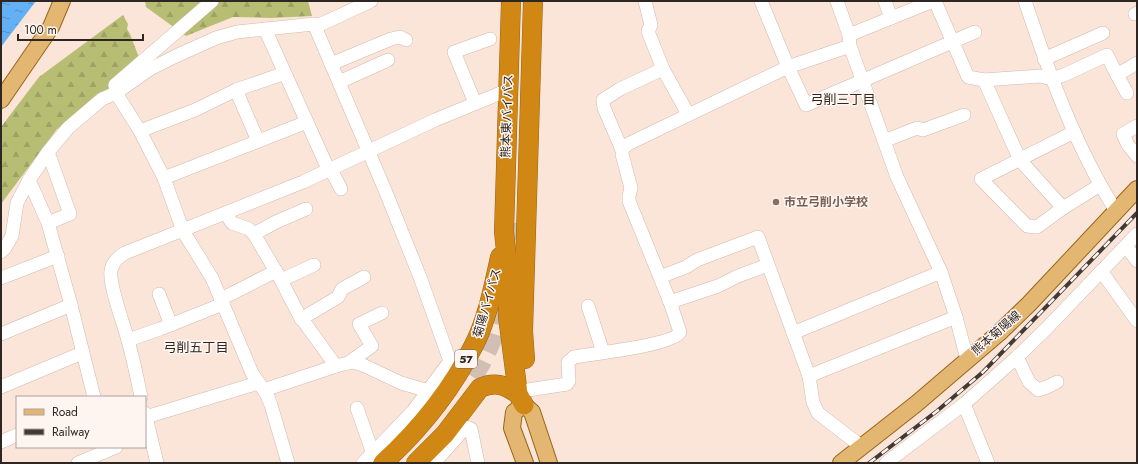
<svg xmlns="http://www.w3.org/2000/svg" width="1138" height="464" font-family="Jost,'Noto Sans JP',sans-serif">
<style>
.forest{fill:url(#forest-firs)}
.water{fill:url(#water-ripples)}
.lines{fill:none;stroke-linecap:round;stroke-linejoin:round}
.highway-tunnel{stroke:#d2bfb4;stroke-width:19;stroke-dasharray:19 10;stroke-linecap:butt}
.minor-casing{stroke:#cfbaae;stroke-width:14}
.major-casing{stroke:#976519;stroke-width:18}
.highway-casing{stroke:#976519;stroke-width:20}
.minor{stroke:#fff;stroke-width:13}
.major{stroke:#e3b772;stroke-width:16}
.highway{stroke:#d08714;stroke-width:19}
.rail-casing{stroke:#433a35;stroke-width:4}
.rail{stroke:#fef5f0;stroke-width:2.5;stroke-dasharray:8;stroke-linecap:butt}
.education-dot{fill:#8d6e63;stroke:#fef5f0;stroke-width:1.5}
.labels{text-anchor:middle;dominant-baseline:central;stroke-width:3;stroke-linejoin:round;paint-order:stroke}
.shield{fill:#fef5f0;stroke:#6c6460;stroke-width:1}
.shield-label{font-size:11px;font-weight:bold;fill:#2e2622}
.street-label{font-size:12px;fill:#2e2622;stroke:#fef5f0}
.education-label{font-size:12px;font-weight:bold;fill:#785e54;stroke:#fef5f0;text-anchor:start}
.neighbourhood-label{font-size:13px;fill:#2e2622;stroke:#fef5f0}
</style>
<defs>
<pattern id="forest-firs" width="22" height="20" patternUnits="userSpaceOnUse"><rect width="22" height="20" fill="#b8bd74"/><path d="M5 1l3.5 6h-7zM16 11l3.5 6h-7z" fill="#9ea264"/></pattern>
<pattern id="water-ripples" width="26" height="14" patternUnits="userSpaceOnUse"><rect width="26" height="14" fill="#64b0f5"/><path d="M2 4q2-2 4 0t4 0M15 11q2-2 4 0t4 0" fill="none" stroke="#538fc6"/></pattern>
</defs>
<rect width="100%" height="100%" fill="#fbe5d8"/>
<g class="forest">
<polygon points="145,1 308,1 312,16 271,18 233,17 186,36 146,7"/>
<polygon points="123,15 128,24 127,29 130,34 143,68 57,129 1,204 1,127 39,77"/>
</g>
<polygon class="water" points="1,1 36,1 1,47"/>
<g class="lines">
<polyline class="highway-tunnel" points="473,377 482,362 491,343 508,288 514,261 517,223"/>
<defs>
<g id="minor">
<polyline points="212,1 115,85 116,93 140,131 164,178 183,231 212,278 252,373 267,395 271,405 288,463"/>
<polyline points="645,1 651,25 648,31 649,34 663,69 688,114"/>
<polyline points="761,1 788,67 806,105 975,32"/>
<polyline points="837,1 849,35 850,46 897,177 941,272 956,317 967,359"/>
<polyline points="885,1 891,18"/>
<polyline points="935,1 968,77 984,80 1040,76 1052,79 1064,75 1107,55 1117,75 1137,63"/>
<path d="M1025,1C1049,73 1075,146 1116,211"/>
<polyline points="1135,14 1137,13"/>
<polyline points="315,27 371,1"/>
<polyline points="265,29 329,171"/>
<polyline points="849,35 933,1"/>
<polyline points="1044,59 1103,33"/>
<polyline points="331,64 391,39 400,37 406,40"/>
<polyline points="1117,75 1127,93"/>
<polyline points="984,80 1020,160 1063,208"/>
<polyline points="339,82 388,60"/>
<polyline points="236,90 258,141"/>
<polyline points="475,103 454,52 490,39"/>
<polyline points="1137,126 1123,134 1128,145 1137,156"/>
<polyline points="140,131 195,110 236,90 285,73"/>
<polyline points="1074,132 981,179 1027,226 1037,227 1063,208 1100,185"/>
<polyline points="884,141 917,128 923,130 964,115"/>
<polyline points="622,150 604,108 603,100 620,89 663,69"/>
<polyline points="48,152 70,214 48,223"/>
<polyline points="331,170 341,189"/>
<polyline points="164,178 307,122"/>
<polyline points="29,180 48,223 71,305 94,397"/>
<polyline points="226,214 232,223 249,229 254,234 281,280 299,315 336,366"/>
<polyline points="254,234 276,222 306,209"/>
<polyline points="1126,246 1137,261"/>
<polyline points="1,252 5,248 12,236 17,203 29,180 48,152 68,128 102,99 116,93 150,69 176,56 216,38 237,32 314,24 385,190 420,277 450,361 413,411 363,463"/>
<polyline points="1101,271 1137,321"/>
<polyline points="660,277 686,267 697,260 758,237 809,376 813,402 818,413 862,447"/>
<polyline points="1,278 58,256"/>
<polyline points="281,280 314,265"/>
<polyline points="159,294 171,325"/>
<polyline points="221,299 276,271"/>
<polyline points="670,302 718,286 738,276 768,265"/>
<polyline points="588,306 603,352"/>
<polyline points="301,319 338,297 342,289 364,277"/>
<polyline points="793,333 941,272"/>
<polyline points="1,334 71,305"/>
<polyline points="128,340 160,329 223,304"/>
<polyline points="1017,357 1029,382 1038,390 1047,387 1057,382"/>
<polyline points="348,363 372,346 359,324 382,313"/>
<polyline points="809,376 956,317"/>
<polyline points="1,387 82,353"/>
<polyline points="264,390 336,366 352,362 363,365 401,383 429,391"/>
<path d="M528,390L567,384L569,381L568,362L574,357C591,354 674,345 680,332L670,302L629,201V196L631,188L622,154C622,149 624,147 628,144L788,67L850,46"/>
<path d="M141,397C137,377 133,357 127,337C123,322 109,285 111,271C112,262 118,257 125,253L303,182L435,120L508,90"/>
<polyline points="964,404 988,463"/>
<polyline points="357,408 373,454"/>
<polyline points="145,413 157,463"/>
<polyline points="146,417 258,383"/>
<polyline points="1,442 17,435"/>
<polyline points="78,463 116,447"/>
<polyline points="434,463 466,427 471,429 478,463"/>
<polyline points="886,463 964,404 1017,357 1046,329 1137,234"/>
</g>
<g id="major">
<polyline points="1,100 51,27 62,1"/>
<polyline points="524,405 514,412 512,428 525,463"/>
<polyline points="524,405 532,412 549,463"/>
<polyline points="841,463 916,404 999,333 1029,304 1137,189"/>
</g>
<g id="highway">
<polyline points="511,1 504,232 507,260 508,317 518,394 524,405"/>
<polyline points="525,359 523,331 533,1"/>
<path d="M383,463C419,430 452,389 474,345C487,320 494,285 500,257"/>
<path d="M416,463L445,434L480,388C495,381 505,385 518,394"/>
</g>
</defs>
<use href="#minor" class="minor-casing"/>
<use href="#major" class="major-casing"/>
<use href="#highway" class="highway-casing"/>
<use href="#minor" class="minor"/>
<use href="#major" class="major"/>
<use href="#highway" class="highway"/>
<defs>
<polyline id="rail" points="869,463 937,411 983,372 1137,213"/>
</defs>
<use href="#rail" class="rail-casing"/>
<use href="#rail" class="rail"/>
</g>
<circle class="education-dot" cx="776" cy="202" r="4"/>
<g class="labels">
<rect class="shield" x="455" y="350" width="22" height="18" rx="3"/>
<g class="shield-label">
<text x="466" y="359">57</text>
</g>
<g class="street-label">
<text transform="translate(507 116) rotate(-88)">熊本東バイパス</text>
<text transform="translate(487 303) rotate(-74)">菊陽バイパス</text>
<text transform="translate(996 333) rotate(-41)">熊本菊陽線</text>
</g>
<g class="education-label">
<text x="784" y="202">市立弓削小学校</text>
</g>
<g class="neighbourhood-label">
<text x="843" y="99">弓削三丁目</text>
<text x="196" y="347">弓削五丁目</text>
</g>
</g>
<rect width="1138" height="464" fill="none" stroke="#2e2622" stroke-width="4"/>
<rect x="16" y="396" width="130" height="52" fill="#fef5f0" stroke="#aba29e"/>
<rect x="24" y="409" width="20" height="6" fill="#e3b772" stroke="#aba29e"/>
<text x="52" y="416" font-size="12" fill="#2e2622">Road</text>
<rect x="24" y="429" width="20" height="6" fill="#433a35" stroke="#aba29e"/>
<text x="52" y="436" font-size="12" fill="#2e2622">Railway</text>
<path d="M18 34v6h125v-6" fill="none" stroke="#2e2622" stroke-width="2"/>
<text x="24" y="34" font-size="12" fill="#2e2622" stroke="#fef5f0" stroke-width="3" paint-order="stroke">100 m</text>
</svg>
